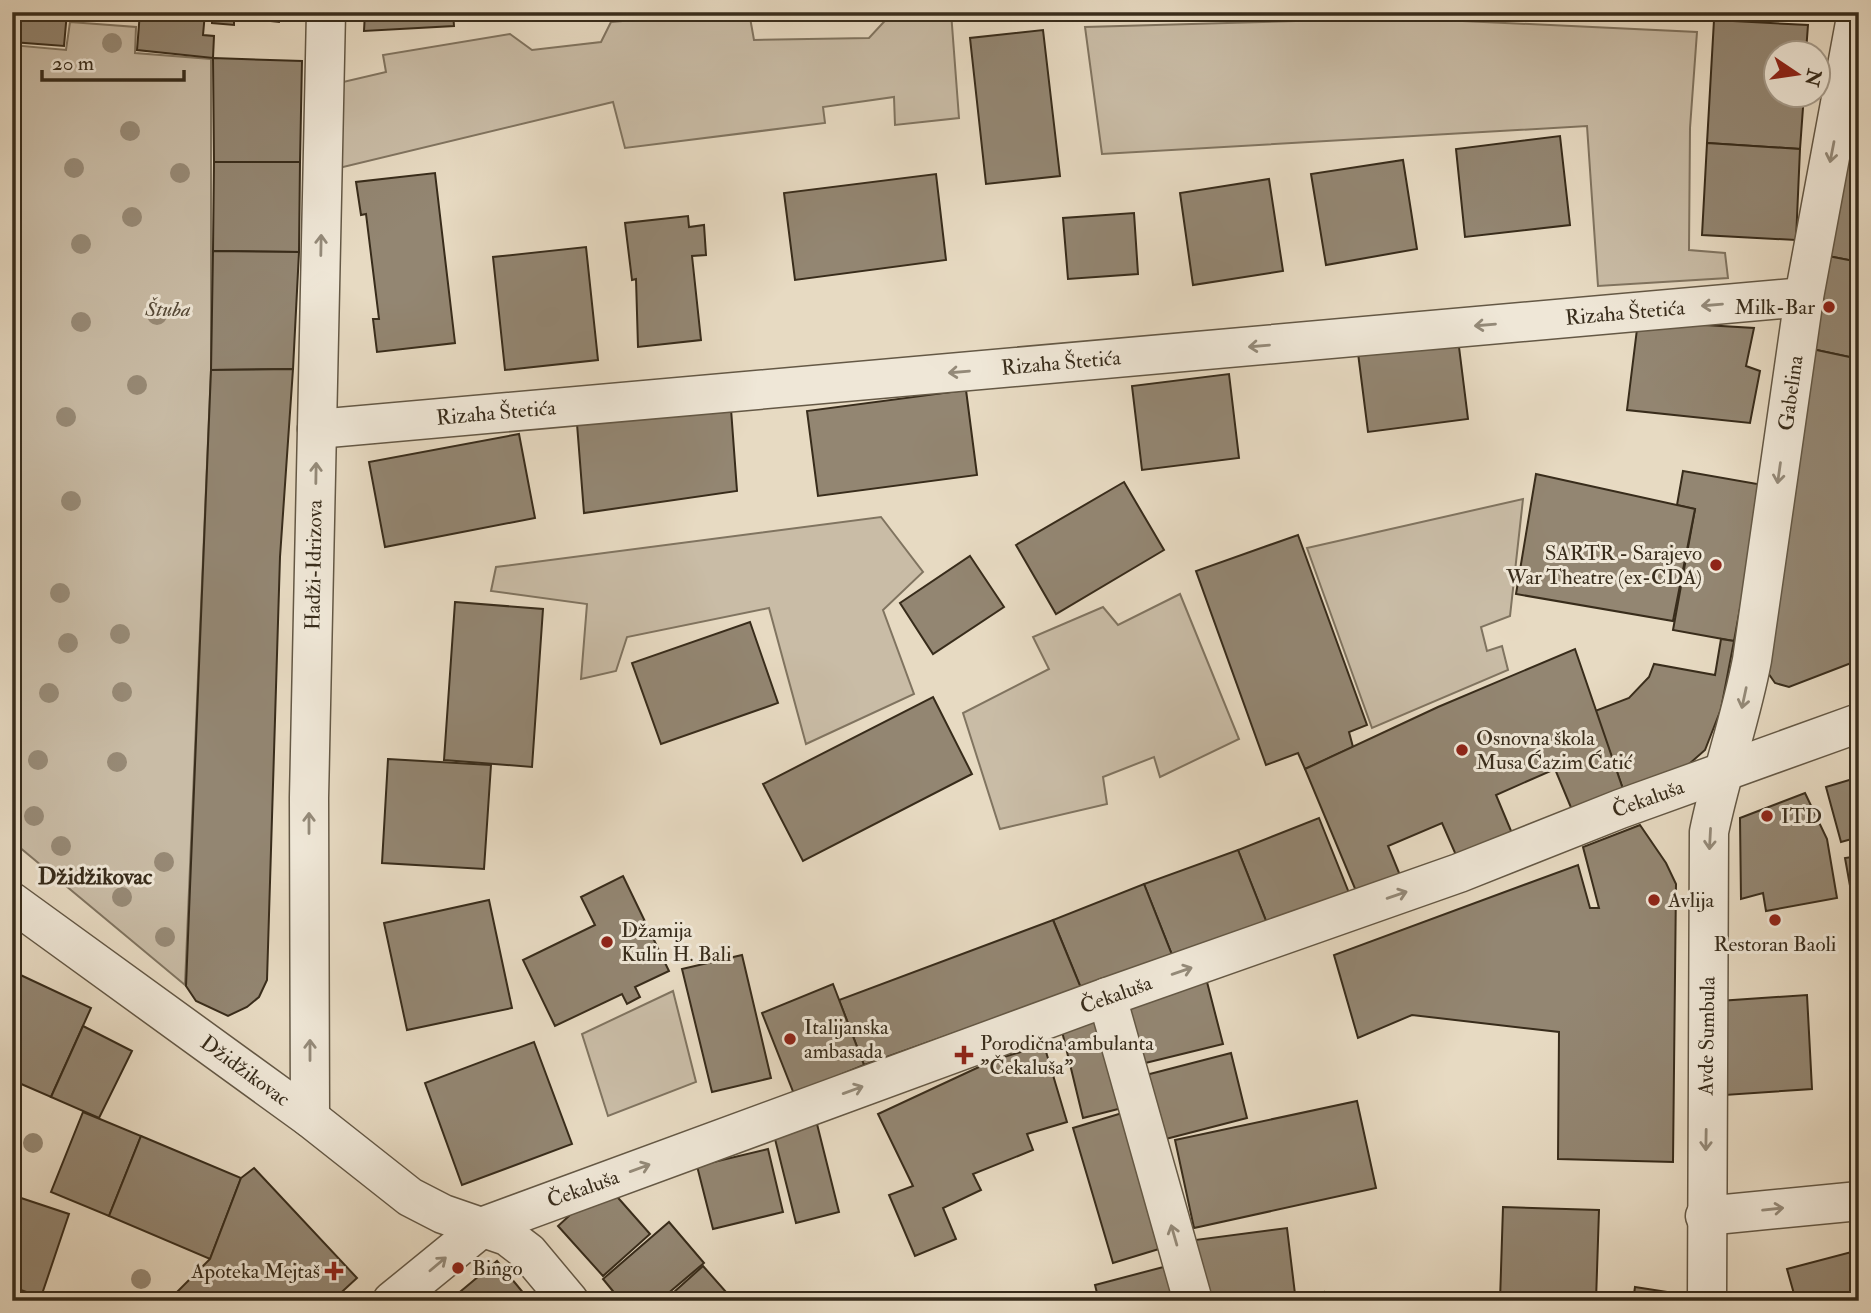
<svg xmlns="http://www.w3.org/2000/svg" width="1871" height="1313" font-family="'IM FELL Double Pica',serif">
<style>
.green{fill:#c9bca6;stroke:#807460;stroke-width:2}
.building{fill:#938672;stroke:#382c1b;stroke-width:2}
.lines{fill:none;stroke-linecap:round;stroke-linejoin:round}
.minor-casing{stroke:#645845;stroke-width:41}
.minor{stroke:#efe7d7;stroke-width:38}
.tree{fill:#978a76}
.oneway{stroke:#948a79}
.poi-dot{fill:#8f2418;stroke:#efe7d7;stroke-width:2.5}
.labels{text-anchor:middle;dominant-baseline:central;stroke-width:6;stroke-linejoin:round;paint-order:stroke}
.poi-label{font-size:21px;fill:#382c1b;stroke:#efe7d7;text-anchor:start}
.park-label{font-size:21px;font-style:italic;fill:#554937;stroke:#efe7d7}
.street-label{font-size:21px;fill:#382c1b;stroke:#efe7d7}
.neighbourhood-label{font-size:23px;font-weight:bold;fill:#382c1b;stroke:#efe7d7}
</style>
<rect width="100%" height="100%" fill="#e7dac2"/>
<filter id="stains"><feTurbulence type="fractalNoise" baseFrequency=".00286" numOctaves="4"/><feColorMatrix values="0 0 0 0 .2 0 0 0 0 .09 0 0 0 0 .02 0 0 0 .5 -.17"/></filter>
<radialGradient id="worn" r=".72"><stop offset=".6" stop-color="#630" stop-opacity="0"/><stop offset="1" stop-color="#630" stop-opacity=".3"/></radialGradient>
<g class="green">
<polygon points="729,12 749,12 754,40 869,38 893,12 951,12 959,118 895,125 894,97 823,107 825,123 625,148 613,102 339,168 343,82 386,72 383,55 510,34 532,50 601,42 611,22"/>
<polygon points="1399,18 1697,32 1690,128 1689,250 1725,253 1728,278 1598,286 1587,126 1102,154 1085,27"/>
<polygon points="70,22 136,27 135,53 211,59 211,370 185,985 12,841 12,45 66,50"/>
<polygon points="1523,499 1510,616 1481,627 1487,651 1502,646 1508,670 1372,728 1307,548"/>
<polygon points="881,517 923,572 883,610 914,694 806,744 769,608 627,637 616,671 581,679 587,604 491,591 496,567"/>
<polygon points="1180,594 1239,739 1160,777 1154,757 1103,777 1107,804 1000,829 963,713 1049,669 1033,637 1103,607 1118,625"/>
<polygon points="673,991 696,1082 608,1116 582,1034"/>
</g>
<g class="building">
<polygon points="12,12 67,12 64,46 12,42"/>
<polygon points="140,12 280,12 279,22 234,17 234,25 212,23 212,14 205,13 203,35 214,36 213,58 137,50"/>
<polygon points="365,12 453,12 454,26 364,31"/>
<polygon points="1714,20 1808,25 1806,52 1776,52 1776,94 1804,94 1800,149 1707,143"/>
<polygon points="1043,30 1060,176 986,184 970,38"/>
<polygon points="213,58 302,61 300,162 214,162"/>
<polygon points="1560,136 1570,225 1465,237 1456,149"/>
<polygon points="1848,138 1859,140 1859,262 1828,256"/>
<polygon points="1707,143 1800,149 1796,240 1702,235"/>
<polygon points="1403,160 1417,249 1326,265 1311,174"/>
<polygon points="214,162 300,162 299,252 213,251"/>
<polygon points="435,173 455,343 377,352 373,319 379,319 366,214 361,215 356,182"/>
<polygon points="936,174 946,260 795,280 784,193"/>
<polygon points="1269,179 1283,271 1193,285 1180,193"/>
<polygon points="1134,213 1138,274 1068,279 1063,218"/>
<polygon points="688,216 689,227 704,225 706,255 692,256 701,340 638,347 636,279 632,280 625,223"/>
<polygon points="586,247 598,360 505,370 493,257"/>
<polygon points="213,251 299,252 293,369 211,370"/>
<polygon points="1828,256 1859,262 1859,359 1812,349"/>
<polygon points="1638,321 1754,328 1746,366 1760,371 1750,423 1627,410"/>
<polygon points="1458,339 1468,419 1368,432 1358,353"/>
<polygon points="1812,349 1859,359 1859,531 1851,570 1859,567 1859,660 1789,687 1775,683 1766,670"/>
<polygon points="293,369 280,557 267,980 259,997 247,1007 228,1016 196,1001 186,986 211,370"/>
<polygon points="1229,374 1239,458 1142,470 1132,386"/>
<polygon points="966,390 977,475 818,496 807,411"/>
<polygon points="731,409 737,491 584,513 577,424"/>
<polygon points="519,434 535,518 385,547 369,462"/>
<polygon points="1683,471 1763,485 1734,641 1673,630 1695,509 1677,505"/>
<polygon points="1536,474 1695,509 1673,621 1516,594"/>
<polygon points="1124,482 1164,550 1056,614 1016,545"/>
<polygon points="1298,535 1367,725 1349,732 1353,747 1305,769 1298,753 1266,765 1196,571"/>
<polygon points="970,556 1004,607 933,654 900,603"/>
<polygon points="455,602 543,609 532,767 444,760"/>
<polygon points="750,622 778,703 661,744 632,663"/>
<polygon points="1721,639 1734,641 1721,709 1705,750 1680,772 1624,792 1595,711 1629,698 1649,677 1654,664 1715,675"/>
<polygon points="1575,649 1624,792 1572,810 1555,769 1496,795 1514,838 1459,862 1442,823 1388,846 1404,885 1361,903 1305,769 1438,707"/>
<polygon points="933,697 972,774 803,861 763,784"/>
<polygon points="388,759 491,765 484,869 382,863"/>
<polygon points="1859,777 1859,837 1841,842 1826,787"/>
<polygon points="1805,793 1827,839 1837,898 1766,911 1763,893 1741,899 1740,818"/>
<polygon points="1319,818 1351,898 1270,931 1238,850"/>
<polygon points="1640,825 1666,863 1676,884 1673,1162 1558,1159 1559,1032 1412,1015 1358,1038 1334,955 1578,865 1590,908 1599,908 1583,847"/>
<polygon points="1238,850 1270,931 1176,965 1144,884"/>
<polygon points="1859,856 1859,907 1854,908 1845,858"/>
<polygon points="623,876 669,971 635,987 640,997 627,1004 622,994 555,1026 523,960 595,925 581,897"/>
<polygon points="1144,884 1176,965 1086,1001 1053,920"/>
<polygon points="489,900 512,1008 407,1030 384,923"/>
<polygon points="1053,920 1081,988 864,1065 839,1000"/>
<polygon points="742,955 771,1078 712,1092 682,969"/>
<polygon points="12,971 91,1008 51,1097 12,1080"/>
<polygon points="1207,982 1223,1044 1133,1066 1118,1005"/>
<polygon points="833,984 864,1065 794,1094 762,1013"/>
<polygon points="1807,995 1812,1089 1725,1095 1719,1001"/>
<polygon points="1103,1012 1126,1107 1083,1118 1060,1023"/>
<polygon points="83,1026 132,1051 99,1118 51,1097"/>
<polygon points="534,1042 572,1144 462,1185 425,1083"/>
<polygon points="1044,1045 1067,1122 1027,1134 1033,1150 973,1174 981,1190 943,1208 956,1239 915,1256 889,1195 913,1186 878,1114 994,1060"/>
<polygon points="1231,1053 1247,1118 1158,1141 1142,1076"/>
<polygon points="1357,1101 1376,1188 1194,1228 1175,1140"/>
<polygon points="1132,1110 1172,1245 1113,1263 1073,1128"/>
<polygon points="83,1112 141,1136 109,1216 51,1192"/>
<polygon points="817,1124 839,1212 796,1223 774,1135"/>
<polygon points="141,1136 241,1178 210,1259 109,1216"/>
<polygon points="768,1149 783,1212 713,1229 697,1166"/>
<polygon points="254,1168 357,1278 332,1301 168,1301 210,1259 241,1178"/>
<polygon points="605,1183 650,1234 603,1276 558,1226"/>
<polygon points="12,1195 69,1214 41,1297 12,1287"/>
<polygon points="1503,1207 1599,1210 1596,1301 1500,1301"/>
<polygon points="669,1222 704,1263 659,1301 621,1301 603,1279"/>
<polygon points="1287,1228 1295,1294 1243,1301 1203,1301 1195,1240"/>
<polygon points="1859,1250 1859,1301 1796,1301 1787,1269"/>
<polygon points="497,1261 530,1301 449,1301"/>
<polygon points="1171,1265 1181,1301 1099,1301 1095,1285"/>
<polygon points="703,1266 734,1301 664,1301"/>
<polygon points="1635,1287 1700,1297 1699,1301 1633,1301"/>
<polygon points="1324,1292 1325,1301 1272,1301"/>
</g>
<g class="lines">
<defs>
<g id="minor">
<polyline points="317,429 1804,297"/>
<polyline points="12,902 310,1118 410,1197 443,1214 507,1236 528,1252 569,1301"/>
<polyline points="1107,997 1193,1301"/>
<polyline points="310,1118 309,798 326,12"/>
<polyline points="1705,1216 1859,1201"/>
<polyline points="392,1301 484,1226 1107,997 1459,873 1620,809 1859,723"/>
<path d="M1707,1301L1709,832C1721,773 1741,718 1752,660L1804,297L1857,12"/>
</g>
</defs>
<use href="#minor" class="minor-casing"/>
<use href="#minor" class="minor"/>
</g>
<g class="tree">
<circle cx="112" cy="43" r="10"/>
<circle cx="130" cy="131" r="10"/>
<circle cx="74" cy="168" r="10"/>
<circle cx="180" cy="173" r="10"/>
<circle cx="132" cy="217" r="10"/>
<circle cx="81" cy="244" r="10"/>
<circle cx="157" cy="315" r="10"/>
<circle cx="81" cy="322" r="10"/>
<circle cx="137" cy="385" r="10"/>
<circle cx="66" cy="417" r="10"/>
<circle cx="71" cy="501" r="10"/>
<circle cx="60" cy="593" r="10"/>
<circle cx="120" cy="634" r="10"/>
<circle cx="68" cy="643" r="10"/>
<circle cx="122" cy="692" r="10"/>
<circle cx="49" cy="693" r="10"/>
<circle cx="38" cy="760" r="10"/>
<circle cx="117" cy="762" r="10"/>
<circle cx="34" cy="816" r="10"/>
<circle cx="61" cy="846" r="10"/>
<circle cx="164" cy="862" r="10"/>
<circle cx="122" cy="897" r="10"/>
<circle cx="165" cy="937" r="10"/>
<circle cx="33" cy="1143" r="10"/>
<circle cx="141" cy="1279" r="10"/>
</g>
<defs><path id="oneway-shaft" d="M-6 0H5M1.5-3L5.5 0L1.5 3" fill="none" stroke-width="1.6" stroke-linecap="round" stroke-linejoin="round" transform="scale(1.75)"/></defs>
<g class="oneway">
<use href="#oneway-shaft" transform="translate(1832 152) rotate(101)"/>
<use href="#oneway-shaft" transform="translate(321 245) rotate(-89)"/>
<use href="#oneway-shaft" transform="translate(1712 305) rotate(175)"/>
<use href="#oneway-shaft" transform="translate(1485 325) rotate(175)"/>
<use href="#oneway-shaft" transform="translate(1259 346) rotate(175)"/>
<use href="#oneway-shaft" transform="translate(959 372) rotate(175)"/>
<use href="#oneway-shaft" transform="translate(316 473) rotate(-89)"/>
<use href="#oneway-shaft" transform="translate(1779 473) rotate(98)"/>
<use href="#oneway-shaft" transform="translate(1744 698) rotate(102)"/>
<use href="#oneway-shaft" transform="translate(309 823) rotate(-90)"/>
<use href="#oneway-shaft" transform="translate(1710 839) rotate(93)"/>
<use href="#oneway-shaft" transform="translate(1397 895) rotate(-19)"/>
<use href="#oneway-shaft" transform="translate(1182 971) rotate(-19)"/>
<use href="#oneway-shaft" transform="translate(310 1050) rotate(-90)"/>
<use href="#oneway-shaft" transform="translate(853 1090) rotate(-20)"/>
<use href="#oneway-shaft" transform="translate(1706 1140) rotate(91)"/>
<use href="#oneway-shaft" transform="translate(640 1168) rotate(-20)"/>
<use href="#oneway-shaft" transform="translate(1773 1209) rotate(-6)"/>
<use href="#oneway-shaft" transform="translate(1174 1235) rotate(-106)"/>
<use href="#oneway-shaft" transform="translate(438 1264) rotate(-40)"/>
</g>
<g class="poi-dot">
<circle cx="1829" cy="307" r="7"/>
<circle cx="1716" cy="565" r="7"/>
<circle cx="1462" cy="750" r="7"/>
<circle cx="1767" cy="816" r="7"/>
<circle cx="1654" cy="900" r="7"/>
<circle cx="1775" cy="920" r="7"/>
<circle cx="607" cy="942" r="7"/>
<circle cx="790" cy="1039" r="7"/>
<path d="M960.5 1044.5h7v7h7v7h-7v7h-7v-7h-7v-7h7z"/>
<circle cx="458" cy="1268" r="7"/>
<path d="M330.5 1260.5h7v7h7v7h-7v7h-7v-7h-7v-7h7z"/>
</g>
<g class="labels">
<g class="poi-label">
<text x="1815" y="307" text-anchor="end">Milk-Bar</text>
<text x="1702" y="553" text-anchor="end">SARTR - Sarajevo<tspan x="1702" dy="24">War Theatre (ex-CDA)</tspan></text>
<text x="1476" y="738">Osnovna škola<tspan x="1476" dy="24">Musa Ćazim Ćatić</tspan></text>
<text x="1781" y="816">ITD</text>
<text x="1668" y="900">Avlija</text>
<text x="621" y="930">Džamija<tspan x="621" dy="24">Kulin H. Bali</tspan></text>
<text x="1775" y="944" text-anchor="middle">Restoran Baoli</text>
<text x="804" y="1027">Italijanska<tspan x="804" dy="24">ambasada</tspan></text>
<text x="980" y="1043">Porodična ambulanta<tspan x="980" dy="24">"Čekaluša"</tspan></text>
<text x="472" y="1268">Bingo</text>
<text x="320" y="1271" text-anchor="end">Apoteka Mejtaš</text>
</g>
<g class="park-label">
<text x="168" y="309">Štuba</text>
</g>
<g class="street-label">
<text transform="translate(1625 313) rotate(-5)">Rizaha Štetića</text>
<text transform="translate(1061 363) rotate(-5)">Rizaha Štetića</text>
<text transform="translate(1791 393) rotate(-82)">Gabelina</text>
<text transform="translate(496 413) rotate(-5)">Rizaha Štetića</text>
<text transform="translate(314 565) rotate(-89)">Hadži-Idrizova</text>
<text transform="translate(1648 799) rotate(-20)">Čekaluša</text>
<text transform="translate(1116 995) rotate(-20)">Čekaluša</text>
<text transform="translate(1707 1036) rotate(-89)">Avde Sumbula</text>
<text transform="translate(245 1071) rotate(36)">Džidžikovac</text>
<text transform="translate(583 1189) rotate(-20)">Čekaluša</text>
</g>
<g class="neighbourhood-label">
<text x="95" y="876">Džidžikovac</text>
</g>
</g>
<rect width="1871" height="1313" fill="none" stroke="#e7dac2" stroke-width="42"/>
<rect x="14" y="14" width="1843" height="1285" fill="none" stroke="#382c1b" stroke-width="3.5"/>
<rect x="21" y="21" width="1829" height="1271" fill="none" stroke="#382c1b" stroke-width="2"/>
<g transform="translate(1797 74) rotate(103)"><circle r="33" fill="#efe7d7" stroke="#a69c8c" stroke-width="2"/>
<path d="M0-5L12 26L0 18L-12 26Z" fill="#8f2418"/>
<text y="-10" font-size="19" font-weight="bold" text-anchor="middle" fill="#382c1b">N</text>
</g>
<path d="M42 70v10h142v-10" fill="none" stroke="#382c1b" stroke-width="3.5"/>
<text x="52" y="70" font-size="21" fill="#382c1b" stroke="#efe7d7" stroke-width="5" paint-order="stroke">20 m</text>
<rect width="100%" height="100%" filter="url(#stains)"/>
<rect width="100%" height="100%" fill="url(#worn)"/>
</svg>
